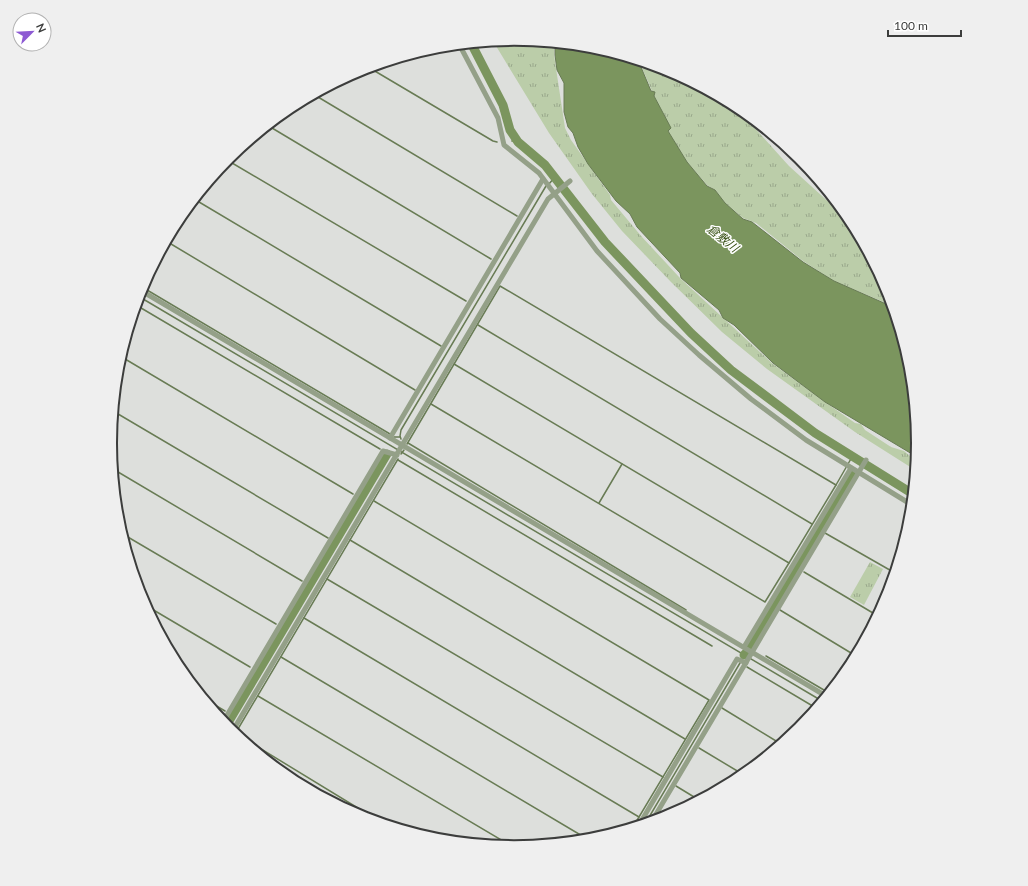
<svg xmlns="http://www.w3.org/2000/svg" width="1028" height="886" font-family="Lato,'Noto Sans JP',sans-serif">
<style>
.grass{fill:url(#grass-tufts)}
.water{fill:#7b955e;stroke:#687b54}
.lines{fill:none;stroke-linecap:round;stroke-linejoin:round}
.stream{stroke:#687b54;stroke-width:1.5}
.river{stroke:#7b955e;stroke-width:9}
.minor{stroke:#94a088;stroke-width:5}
.labels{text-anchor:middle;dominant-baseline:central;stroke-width:3;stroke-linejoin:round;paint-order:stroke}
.water-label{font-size:12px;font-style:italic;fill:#354e12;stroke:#fff}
.rim{fill:none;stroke:#3c3d3c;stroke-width:2}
</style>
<defs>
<pattern id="grass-tufts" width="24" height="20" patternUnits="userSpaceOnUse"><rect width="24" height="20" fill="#bbcda9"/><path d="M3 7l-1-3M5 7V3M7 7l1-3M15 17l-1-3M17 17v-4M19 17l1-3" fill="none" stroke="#99a88b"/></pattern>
</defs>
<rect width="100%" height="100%" fill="#dddfdc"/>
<g class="grass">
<polygon points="514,39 554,43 554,55 565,128 571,140 610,195 611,200 642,237 680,278 773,364 825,402 855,423 861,424 865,430 891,447 904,451 916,461 915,470 855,432 767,369 722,332 671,282 622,231 592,194 549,133 493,41"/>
<polygon points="639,61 669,70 733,104 789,166 854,225 887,289 893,306 834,281 803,261 756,223 743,218 725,203 715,190 707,185 687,162 668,131 671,128 654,96 655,92 652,91"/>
<polygon points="870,562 883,569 864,605 850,597"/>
</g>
<polygon class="water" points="555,43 593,47 638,60 651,91 655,92 654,96 671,128 668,131 687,162 707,186 715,190 725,203 743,219 752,222 803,262 834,281 893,307 910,364 918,443 917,457 825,402 773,363 734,325 723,318 719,310 681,278 680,273 637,227 630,214 616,201 588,164 578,147 573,133 568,127 564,112 564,83 557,70 555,55"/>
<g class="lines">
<g class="stream">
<polyline points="368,67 493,141 497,142"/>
<polyline points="313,94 517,216"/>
<polyline points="267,125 491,259"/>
<polyline points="512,141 516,140"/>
<polyline points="790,150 807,167"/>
<polyline points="227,160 466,301"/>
<polyline points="549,184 554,178"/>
<polyline points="194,199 441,346"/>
<polyline points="166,241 415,390"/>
<polyline points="147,290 390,434"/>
<polyline points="138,296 822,701"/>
<polyline points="136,305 380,449"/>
<polyline points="478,325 812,524"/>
<polyline points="120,356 353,494"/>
<polyline points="454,364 789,563 836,485"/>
<polyline points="431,404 765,602 789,563"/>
<polyline points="113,411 328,538"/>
<polyline points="394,437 400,437"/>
<polyline points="401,439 400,436 401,430 546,186"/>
<polyline points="408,443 686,610"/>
<polyline points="407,444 500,286 836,485 852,457"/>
<polyline points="401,454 404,450"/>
<polyline points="398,460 712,646"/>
<polyline points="113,469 302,581"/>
<polyline points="359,498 361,499"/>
<polyline points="374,501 709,700 633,827"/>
<polyline points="599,503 622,464"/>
<polyline points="121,533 276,624"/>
<polyline points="825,533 895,573"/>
<polyline points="350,540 685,739"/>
<polyline points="797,567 798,568"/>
<polyline points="804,572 878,616"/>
<polyline points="327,579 663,777"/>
<polyline points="308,584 309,585"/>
<polyline points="145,605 250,667"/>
<polyline points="774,606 775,607"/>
<polyline points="780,610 856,656"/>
<polyline points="304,618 639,817"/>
<polyline points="282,628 284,629"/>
<polyline points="750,646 752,647"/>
<polyline points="766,656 829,693"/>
<polyline points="281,657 589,840"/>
<polyline points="747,667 816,708"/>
<polyline points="257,671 258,672"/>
<polyline points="258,696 513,847"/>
<polyline points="203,698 225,711"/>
<polyline points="722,708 781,744"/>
<polyline points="231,714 232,715"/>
<polyline points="235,733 384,824"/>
<polyline points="235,734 398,459"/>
<polyline points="699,748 744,775"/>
<polyline points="676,786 699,800"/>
<polyline points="645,824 740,663"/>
</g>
<g class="river">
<polyline points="471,43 503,105 510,130 518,142 545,165 605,242 691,333 731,370 815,433 913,494"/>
<polyline points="749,647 853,472"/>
<polyline points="744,655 746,653"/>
<polyline points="226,726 387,454"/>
</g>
<g class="minor">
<polyline points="459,44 498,118 504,145 539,173 597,251 660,319 699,355 751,399 806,440 912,505"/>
<polyline points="818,183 819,181"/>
<polyline points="140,290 826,696"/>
<polyline points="390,438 543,179"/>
<polyline points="744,647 851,468"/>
<polyline points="223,722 383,451 397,455"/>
<polyline points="232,732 548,199 570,181"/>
<polyline points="652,821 866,460"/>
<polyline points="639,825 737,659 746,663"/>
</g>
</g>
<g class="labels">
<g class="water-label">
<text transform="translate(723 238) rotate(39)">倉敷川</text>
</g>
</g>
<path d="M0 0H1028V886H0ZM117 443a397 397 0 1 1 794 0a397 397 0 1 1-794 0Z" fill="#efefef" fill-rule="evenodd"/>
<path class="rim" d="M117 443a397 397 0 1 1 794 0a397 397 0 1 1-794 0Z"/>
<g transform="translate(32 32) rotate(66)"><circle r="19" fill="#ffffff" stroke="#b1b1b1"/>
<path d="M0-3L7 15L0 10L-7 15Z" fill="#8d5ad3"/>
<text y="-6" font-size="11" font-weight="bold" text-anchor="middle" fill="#3c3d3c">N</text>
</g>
<path d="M888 30v6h73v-6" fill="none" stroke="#3c3d3c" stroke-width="2"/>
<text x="894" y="30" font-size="12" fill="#3c3d3c" stroke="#ffffff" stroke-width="3" paint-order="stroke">100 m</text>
</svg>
